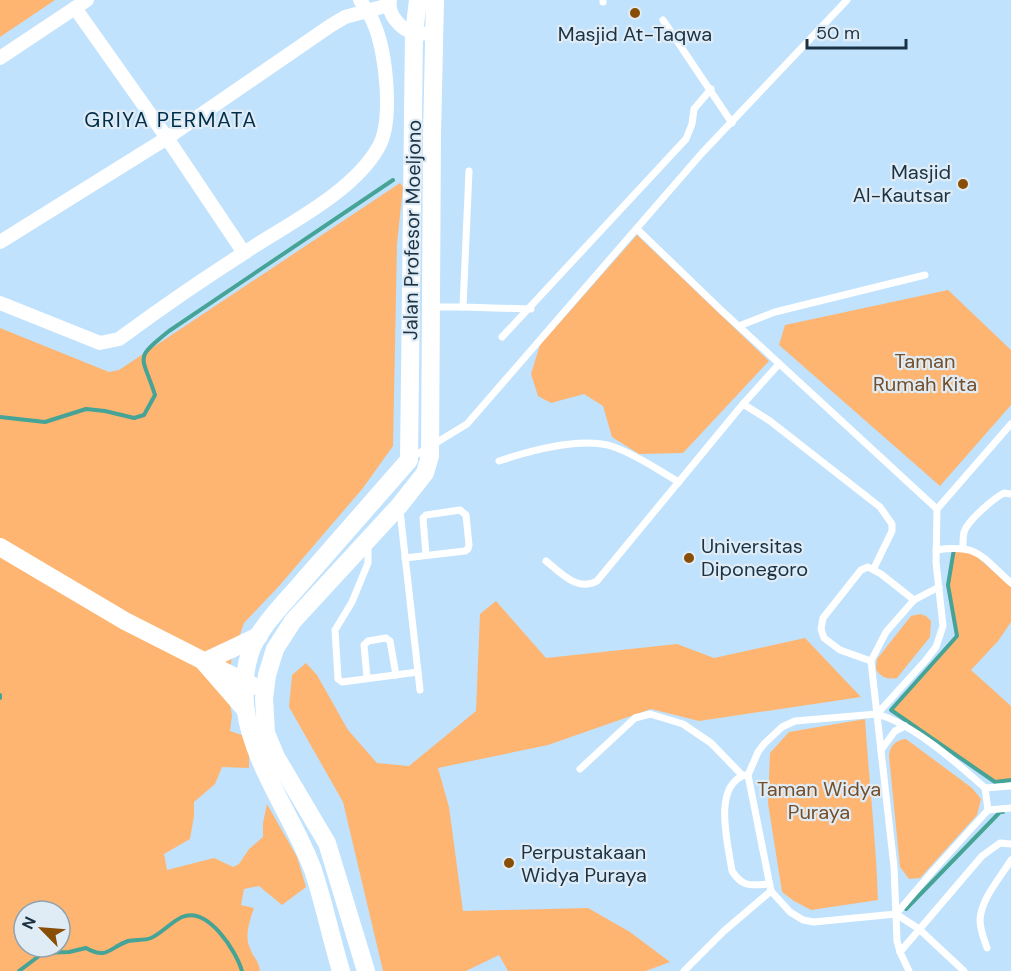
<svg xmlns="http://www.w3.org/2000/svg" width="1011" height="971" font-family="'DM Sans',sans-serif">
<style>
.green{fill:#feb572;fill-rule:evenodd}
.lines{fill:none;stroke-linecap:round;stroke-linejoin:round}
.stream{stroke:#46a496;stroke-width:4}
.service{stroke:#fff;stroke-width:7}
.minor{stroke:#fff;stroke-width:14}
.tertiary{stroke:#fff;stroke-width:18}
.poi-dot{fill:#884e06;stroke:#e0ecf5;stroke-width:2}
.labels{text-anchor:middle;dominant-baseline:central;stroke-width:4.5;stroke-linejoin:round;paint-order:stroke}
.poi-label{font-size:20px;fill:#1a3244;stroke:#e0ecf5;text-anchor:start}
.street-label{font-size:20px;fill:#1a3244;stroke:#e0ecf5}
.park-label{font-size:20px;fill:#754e2a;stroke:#e0ecf5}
.neighbourhood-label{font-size:21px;letter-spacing:1.5px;fill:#002e4a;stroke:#e0ecf5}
</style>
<rect width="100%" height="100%" fill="#c0e2fd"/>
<g class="green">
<polygon points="0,0 55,0 0,37"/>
<path d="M400,183L403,187L397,244L393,446L363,488L280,585L244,623L232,657L227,688L232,715L230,731L245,736L249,747V768L222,767L215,784L194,802V816L190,839L164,854L167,870L214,858L233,867L239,864L249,849L263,837V823L267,804L297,857L306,887L282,905L259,886L244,889L241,905L254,908C250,920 244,936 250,948C253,958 259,960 260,971H0V328L109,372L119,370ZM24,911H60V947H24Z"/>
<polygon points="637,235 769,361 683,453 639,454 612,437 603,406 584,394 551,403 538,396 531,374 540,345"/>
<polygon points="948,290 1011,350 1011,405 940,486 779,345 785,325"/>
<polygon points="954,548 968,549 1011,587 1011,622 998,641 971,670 1011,706 1011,780 995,782 891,710 957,636 948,585"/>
<polygon points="496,601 546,658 677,644 714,658 805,638 861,697 699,721 651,709 548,745 438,768 449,807 463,911 588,908 630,932 670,962 646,971 508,971 499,955 466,971 383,971 343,802 289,707 292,675 306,663 317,675 348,730 377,763 409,766 476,711 480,614"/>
<path d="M920,614L926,616L931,621L930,637L897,678C888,680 880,677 876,669L877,659L911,616Z"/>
<path d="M865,719C869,780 876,840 878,900L811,910L794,901L782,892L768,803L770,753L789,732Z"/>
<path d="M906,739L972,788L981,799L977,815L920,878L909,879L900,867L889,756C890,746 895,740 906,739Z"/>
</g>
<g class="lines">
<g class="stream">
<path d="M0,417L45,422L86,409L105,411L134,418L144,415L155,395C142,354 133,360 169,331L393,180"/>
<polyline points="954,549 948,585 957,636 891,710 995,782 1011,780"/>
<polyline points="0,695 0,698"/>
<polyline points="906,909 1000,812 1003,812"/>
<path d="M19,971L43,953L69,952L86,948C107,960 109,948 128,941C135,939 144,941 151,938C162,933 171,922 182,917C208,906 236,951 242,971"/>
</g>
<g class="service">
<polyline points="603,0 603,2"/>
<polyline points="663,20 732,123"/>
<polyline points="469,171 463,307 531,309"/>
<polyline points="637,229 721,310 937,509"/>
<polyline points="433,307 463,307"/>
<polyline points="739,326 775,312 925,275"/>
<polyline points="502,337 686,139 692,124 694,109 711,89"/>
<polyline points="743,404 779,364"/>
<polyline points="411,458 467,424 702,153 847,0"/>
<path d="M499,461C529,451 583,436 614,447C637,455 658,470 679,482"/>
<polyline points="400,511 420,690"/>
<polyline points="368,545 368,563 352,602 335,630 338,679 342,682 418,672"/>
<path d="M963,547C963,542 963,537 964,532C968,520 993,499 1004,493L1011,494"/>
<path d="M936,550C979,544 981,556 1011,583"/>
<polyline points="405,558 465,551 468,549 469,545 466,515 460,510 426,515 423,518 426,555"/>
<path d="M546,561C561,573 577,592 597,581L743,404L770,421L880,507L892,524V531L874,568"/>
<polyline points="871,661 840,650 824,638 821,629 823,618 861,570 868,567 881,574 914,600"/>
<polyline points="367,678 364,645 368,641 386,638 390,641 396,675"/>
<polyline points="877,714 926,660 936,647 943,626 936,562 937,509 1011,424"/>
<polyline points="881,750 895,731 905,726"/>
<polyline points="580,769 635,718 650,714 683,724 711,743 742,775"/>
<path d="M745,775C712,786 728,844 732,871C743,888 751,885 769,884"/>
<polyline points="985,788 1011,786"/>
<polyline points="988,810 1011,808"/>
<polyline points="896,914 931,873 988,810"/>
<path d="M987,948C984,939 980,930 980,920C981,899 1000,878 1011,860"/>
<polyline points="900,952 982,856 1000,843 1011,844"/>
<polyline points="684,971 724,931 771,891"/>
<polyline points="909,971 900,952 897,941 894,867 871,661 886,632 914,600 939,587"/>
<path d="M964,971L919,929L896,914L814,922L803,920L790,912L771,891L748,775L758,752L764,744L782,727L795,721L877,714C913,724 957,763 985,788L988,810"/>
</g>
<g class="minor">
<path d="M390,0C387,14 400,29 414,33C419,35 428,33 433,33"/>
<polyline points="75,8 167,138 244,253"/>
<polyline points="0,58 87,0"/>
<polyline points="0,242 167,138 330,26 345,17 389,5"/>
<path d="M0,303L100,343L119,339C161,308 203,279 247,251C288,224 353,192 378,148C394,122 386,51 374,24C371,15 365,8 360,0"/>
</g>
<g class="tertiary">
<polyline points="0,547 125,621 253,686"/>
<polyline points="244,708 204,662 259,636"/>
<path d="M341,971C331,938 324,903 313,870C287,800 225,732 250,653C258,628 287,600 304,580C339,540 374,500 409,460L414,33L418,0"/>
<polyline points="366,971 327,843 276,757 266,733 264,698 267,675 275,649 293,621 399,506 425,473 430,456 432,135 435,0"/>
</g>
</g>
<g class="poi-dot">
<circle cx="635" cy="13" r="6"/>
<circle cx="963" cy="184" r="6"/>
<circle cx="689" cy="558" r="6"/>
<circle cx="509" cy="863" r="6"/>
</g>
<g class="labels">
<g class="poi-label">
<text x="635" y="34" text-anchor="middle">Masjid At-Taqwa</text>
<text x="951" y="172" text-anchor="end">Masjid<tspan x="951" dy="23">Al-Kautsar</tspan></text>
<text x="701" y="546">Universitas<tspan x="701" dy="23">Diponegoro</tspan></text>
<text x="521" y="852">Perpustakaan<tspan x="521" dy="23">Widya Puraya</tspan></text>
</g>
<g class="street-label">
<text transform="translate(412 230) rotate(-89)">Jalan Profesor Moeljono</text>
</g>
<g class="park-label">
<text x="925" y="361">Taman<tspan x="925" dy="23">Rumah Kita</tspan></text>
<text x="819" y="789">Taman Widya<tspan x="819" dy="23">Puraya</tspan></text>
</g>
<g class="neighbourhood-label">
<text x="171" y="120">GRIYA PERMATA</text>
</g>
</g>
<g transform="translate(42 929) rotate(295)"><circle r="28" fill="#e0ecf5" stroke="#91a2ae" stroke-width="1.5"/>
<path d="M0-4.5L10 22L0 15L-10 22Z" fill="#884e06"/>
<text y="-9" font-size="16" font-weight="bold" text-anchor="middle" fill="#1a3244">N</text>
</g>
<path d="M807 39v9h99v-9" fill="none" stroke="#1a3244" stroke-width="3"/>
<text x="816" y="39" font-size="18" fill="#1a3244" stroke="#e0ecf5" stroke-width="4.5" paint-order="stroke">50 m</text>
</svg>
